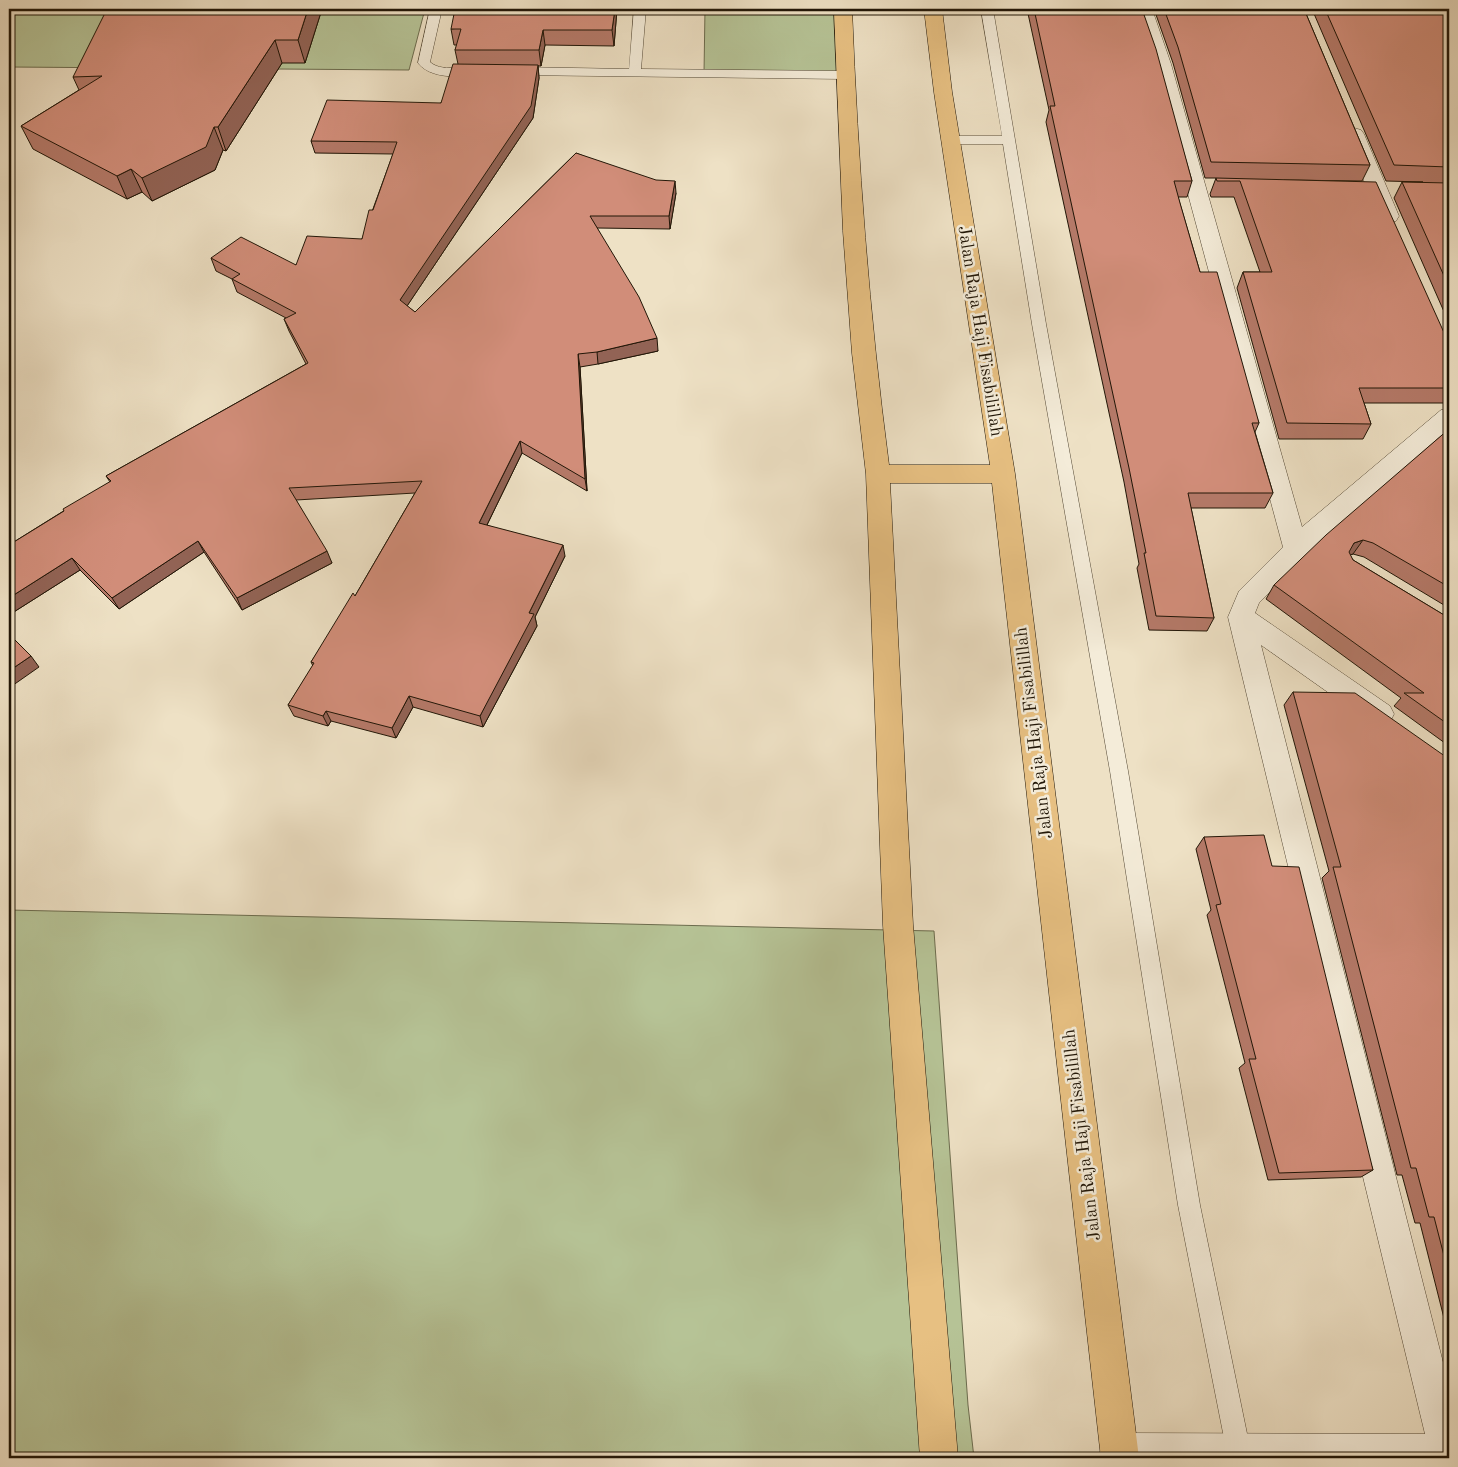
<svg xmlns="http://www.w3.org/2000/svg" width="1458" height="1467" font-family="'Old Standard TT',serif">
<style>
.green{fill:#b6c396;stroke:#6c6c4e}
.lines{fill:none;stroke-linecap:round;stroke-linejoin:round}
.lane-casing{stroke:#544936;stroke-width:1}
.street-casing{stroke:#544936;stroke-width:1}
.primary-casing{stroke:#211607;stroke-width:1}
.lane{fill:#f4ecd9;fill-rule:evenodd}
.street{fill:#f4ecd9;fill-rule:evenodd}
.primary{fill:#e7c082;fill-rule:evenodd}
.wall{fill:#b47968;stroke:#211607}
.shaded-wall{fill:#926355;stroke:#211607}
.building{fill:#d18d79;stroke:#211607}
.labels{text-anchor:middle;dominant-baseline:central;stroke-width:5;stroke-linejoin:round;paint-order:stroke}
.street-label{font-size:18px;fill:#211607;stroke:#f4ecd9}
</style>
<rect width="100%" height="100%" fill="#eee1c5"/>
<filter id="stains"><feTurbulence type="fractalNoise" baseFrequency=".004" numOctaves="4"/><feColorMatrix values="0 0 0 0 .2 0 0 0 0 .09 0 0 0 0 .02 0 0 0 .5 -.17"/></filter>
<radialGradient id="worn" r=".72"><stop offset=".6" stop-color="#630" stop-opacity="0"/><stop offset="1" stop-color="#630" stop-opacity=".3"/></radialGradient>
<g class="green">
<polygon points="9,9 425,9 409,70 9,67"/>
<polygon points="705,9 847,9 845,75 704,73"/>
<polygon points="9,910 934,931 968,1405 974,1458 9,1458"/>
</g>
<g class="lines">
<defs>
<g id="lane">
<path d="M430,9H442L430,62C445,75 471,61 481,71L479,74C461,78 430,79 418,63Z"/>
<polygon points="634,9 646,9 641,69 845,71 851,75 845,79 516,75 510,71 516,67 629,69"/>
<polygon points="981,9 993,9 1046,324 1128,771 1200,1205 1251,1453 1249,1458 1229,1458 1227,1453 1178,1205 1110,771 1032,324 1003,144 950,144 944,140 950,136 1002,136"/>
</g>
<g id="street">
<polygon points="1134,9 1152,9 1171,64 1302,527 1441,410 1449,408 1449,429 1321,540 1259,603 1255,613 1390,706 1394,714 1390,722 1380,725 1370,722 1261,645 1449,1386 1449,1458 1103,1458 1100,1452 1106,1439 1119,1433 1425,1434 1228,617 1239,591 1283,547 1153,64"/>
<polygon points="1354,128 1361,130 1364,134 1399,216 1396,221 1389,222 1382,221 1379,216 1344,134 1347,130"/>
</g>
<path id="primary" d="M834,9H852C858,162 869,313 889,465H990L934,92L924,9H942L952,92L1015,474L1139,1458H1101L992,483H890L913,925L958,1458H920L883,925L866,474L852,353L843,231Z"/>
</defs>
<use href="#lane" class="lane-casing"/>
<use href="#street" class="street-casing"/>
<use href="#primary" class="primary-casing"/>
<use href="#lane" class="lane"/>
<use href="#street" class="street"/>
<use href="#primary" class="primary"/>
</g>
<g class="wall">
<polygon points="322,9 305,63 282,63 226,151 223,150 215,170 152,201 142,192 127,199 33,149 21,126 79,90 73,77"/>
<polygon points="617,9 614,46 545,45 541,66 538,66 539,78 533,118 407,306 415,312 576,153 676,193 670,229 597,228 658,351 598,364 580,367 587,491 522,453 487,525 565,556 535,617 537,626 483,727 413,707 396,738 331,721 328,726 294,716 288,705 313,666 311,662 355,596 415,493 296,500 332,563 242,610 204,552 119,609 80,570 9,615 9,545 110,482 106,476 306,364 289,331 284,319 286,318 237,292 232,279 216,271 211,258 296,265 362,239 393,154 315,153 311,141 441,103 458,64 455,50 457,45 454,45 451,29"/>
<polygon points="1027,9 1142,9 1192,181 1187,197 1178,197 1200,272 1259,423 1255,432 1273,493 1265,508 1191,508 1214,618 1207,631 1149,630 1137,568 1139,564 1124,482 1046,122 1049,110"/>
<polygon points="1154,9 1304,9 1370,165 1362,181 1284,180 1446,337 1449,342 1449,403 1364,403 1371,424 1363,439 1279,439 1237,288 1243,272 1260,272 1234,197 1211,197 1210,194 1216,178 1205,178 1173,63"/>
<polygon points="1312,9 1449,9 1449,323 1394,198 1402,182 1423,182 1386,181"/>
<polygon points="1449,429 1449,608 1364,557 1353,554 1350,555 1353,560 1449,618 1449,746 1394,706 1401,698 1266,599 1274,585"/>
<polygon points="1293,692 1449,759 1449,1338 1420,1223 1415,1223 1402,1175 1397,1175 1322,878 1329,871 1284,705"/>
<polygon points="1204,837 1272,866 1373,1170 1361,1177 1268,1180 1239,1068 1245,1063 1207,915 1211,910 1196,849"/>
</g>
<g class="shaded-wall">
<polygon points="308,9 322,9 305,63 298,40"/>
<polygon points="615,9 617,9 614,46 612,30"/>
<polygon points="543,30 545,45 541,66 539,50"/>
<polygon points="275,40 282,63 226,151 218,127"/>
<polygon points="538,65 539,78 533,118 403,312 400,300"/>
<polygon points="214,127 223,150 215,170 152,201 142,178"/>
<polygon points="131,169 142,192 127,199 117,176"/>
<polygon points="675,181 676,193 670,229 669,216"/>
<polygon points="657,338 658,351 598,364 597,352"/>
<polygon points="578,354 580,367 587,491 585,479"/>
<polygon points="520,441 522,453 482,535 479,523"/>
<polygon points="1363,540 1353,554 1344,557 1354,543"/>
<polygon points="198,541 204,552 119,609 112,598"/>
<polygon points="563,545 565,556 535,617 537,626 483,727 480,716 529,613"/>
<polygon points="327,551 332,563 242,610 237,598"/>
<polygon points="72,558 80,570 9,615 9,598"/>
<polygon points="31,656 39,667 9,688 9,671"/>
<polygon points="409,696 413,707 396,738 392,728"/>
<polygon points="326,711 331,721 328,726 323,716"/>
</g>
<g class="building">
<polygon points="107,9 308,9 298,40 275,40 218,127 214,127 206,147 142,178 131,169 117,176 21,126 102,76 73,77"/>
<polygon points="455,9 615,9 612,30 543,30 539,50 455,50 461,29 451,29"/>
<polygon points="1034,9 1142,9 1156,49 1192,181 1174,181 1180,203 1200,272 1217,272 1259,423 1252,423 1273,493 1188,493 1214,618 1156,616 1144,553 1146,553 1129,468 1050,106 1055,106"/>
<polygon points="1164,9 1304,9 1370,165 1211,162 1178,47"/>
<polygon points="1325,9 1449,9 1449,167 1394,165"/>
<polygon points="453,64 538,65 531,106 400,300 415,312 576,153 656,180 675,181 669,216 590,216 639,297 657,338 597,352 578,354 585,479 520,441 479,523 563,545 529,613 534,614 480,716 409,696 392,728 326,711 323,716 288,705 314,663 311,662 353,593 355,596 422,481 289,488 327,551 237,598 198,541 112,598 72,558 9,598 9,545 64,511 63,509 111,481 106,476 308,363 284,319 296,313 232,279 240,274 211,258 241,237 296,265 307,236 362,239 369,210 373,210 397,142 311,141 327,100 441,103"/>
<polygon points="1216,178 1376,182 1446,337 1449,342 1449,388 1359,388 1371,424 1287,423 1243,272 1272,272 1240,181 1217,181"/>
<polygon points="1402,182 1449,183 1449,287"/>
<polygon points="1449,429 1449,587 1373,543 1363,540 1354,543 1349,552 1353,560 1449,618 1449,725 1404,693 1424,693 1274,585 1326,535"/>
<polygon points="9,634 31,656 9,671"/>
<polygon points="1293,692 1355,693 1449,759 1449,1275 1434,1217 1429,1217 1416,1168 1411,1168 1333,867 1341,867"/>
<polygon points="1264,835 1272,866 1299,867 1373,1170 1279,1173 1249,1059 1256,1059 1216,905 1221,904 1204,837"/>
</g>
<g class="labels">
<g class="street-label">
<text transform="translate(980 331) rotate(81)">Jalan Raja Haji Fisabilillah</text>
<text transform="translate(1034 733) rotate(-97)">Jalan Raja Haji Fisabilillah</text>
<text transform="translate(1082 1135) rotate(-97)">Jalan Raja Haji Fisabilillah</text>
</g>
</g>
<rect width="1458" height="1467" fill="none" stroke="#eee1c5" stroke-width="30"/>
<rect x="10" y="10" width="1438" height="1447" fill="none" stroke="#211607" stroke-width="2.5"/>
<rect x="15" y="15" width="1428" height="1437" fill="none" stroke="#211607"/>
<rect width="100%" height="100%" filter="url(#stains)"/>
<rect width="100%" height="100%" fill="url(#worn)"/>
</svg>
